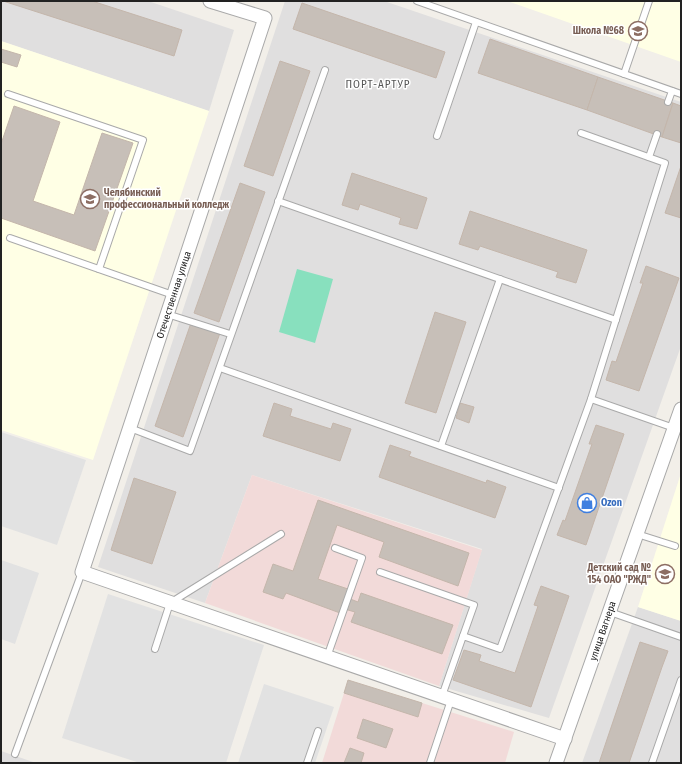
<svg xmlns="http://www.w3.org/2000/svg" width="682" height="764" font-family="'Fira Sans Condensed',sans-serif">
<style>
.residential{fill:#e0dfdf}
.commercial{fill:#f2dad9}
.education{fill:#ffffe5}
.pitch{fill:#88e0be}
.parking{fill:#e2e2e2}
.building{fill:#c7bfb8;stroke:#c4b6ab}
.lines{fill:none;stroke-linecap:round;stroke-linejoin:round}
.service-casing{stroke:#a9a9a9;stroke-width:8}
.minor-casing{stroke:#a9a9a9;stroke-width:15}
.service{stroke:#fff;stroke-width:6}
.minor{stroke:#fff;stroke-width:13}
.labels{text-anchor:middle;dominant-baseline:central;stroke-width:3;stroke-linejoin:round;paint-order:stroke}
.education-label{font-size:10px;font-weight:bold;fill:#785e54;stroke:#fff;text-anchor:end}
.street-label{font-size:10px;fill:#222;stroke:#fff}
.shop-label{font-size:10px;font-weight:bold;fill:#366cbe;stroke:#fff;text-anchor:start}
.neighbourhood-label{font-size:11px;letter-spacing:1px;fill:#555;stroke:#fff}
</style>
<rect width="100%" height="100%" fill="#f2efe9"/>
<g class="residential">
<polygon points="1,1 148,1 234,30 209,111 1,41"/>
<polygon points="285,1 384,1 681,102 681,346 549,718 439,686 482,549 252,475 205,603 98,567"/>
<polygon points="638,607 681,621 681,763 582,763"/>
<polygon points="1,751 36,763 1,763"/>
</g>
<g class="commercial">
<polygon points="252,475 482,550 439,686 205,603"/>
<polygon points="344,693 418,717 422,703 514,732 505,763 322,763"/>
</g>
<g class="education">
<polygon points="507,1 681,1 681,62"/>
<polygon points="1,41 209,111 93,460 1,430"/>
<polygon points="681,473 681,621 638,607"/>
</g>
<polygon class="pitch" points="297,269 333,279 315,343 279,332"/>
<g class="parking">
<polygon points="1,432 86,460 57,545 1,526"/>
<polygon points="1,560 39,573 15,644 1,639"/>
<polygon points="108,594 264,645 226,763 140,763 62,738"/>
<polygon points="264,684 334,707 315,763 238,763"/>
</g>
<g class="building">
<polygon points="3,1 92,1 182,30 174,56"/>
<polygon points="302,3 445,52 436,78 293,29"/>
<polygon points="490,39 598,77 587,110 478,73"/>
<polygon points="1,49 21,55 17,67 1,62"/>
<polygon points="280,61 310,71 273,176 244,166"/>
<polygon points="598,77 673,103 662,137 587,110"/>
<polygon points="673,103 681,106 681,143 662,137"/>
<polygon points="14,106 60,122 33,201 74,215 102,133 133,143 95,251 1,218 1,144"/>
<polygon points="681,166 681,218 665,213"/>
<polygon points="352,173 427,198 417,229 399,224 401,218 360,204 358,210 342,205"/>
<polygon points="240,183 265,192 219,322 194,313"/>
<polygon points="470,211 587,250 576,283 556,277 558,272 480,246 478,250 459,244"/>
<polygon points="646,266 679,278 639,391 606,380 612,361 616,362 643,283 640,283"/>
<polygon points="435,312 466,322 436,413 405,403"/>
<polygon points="191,323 220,333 183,437 155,426"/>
<polygon points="274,403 292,409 290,416 331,429 333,423 351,429 340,461 263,436"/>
<polygon points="460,403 474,407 469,423 456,418"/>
<polygon points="596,425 624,434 586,545 557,535 563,520 565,521 592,444 589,444"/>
<polygon points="390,445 411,452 409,456 486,483 487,480 506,487 495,518 379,477"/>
<polygon points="134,478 176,492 152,564 111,550"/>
<polygon points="318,500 469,553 458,586 379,557 384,542 337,525 318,579 348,589 345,597 358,602 361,593 453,625 442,654 351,622 355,612 341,608 340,613 286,593 283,599 263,592 273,564 293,571"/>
<polygon points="541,586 569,596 531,707 453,680 464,650 481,655 479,661 515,673 538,606 534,605"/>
<polygon points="640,642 668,651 662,667 629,763 599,763"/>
<polygon points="348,680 422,703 418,717 344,693"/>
<polygon points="363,719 393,729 386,748 357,738"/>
<polygon points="350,748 364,753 361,763 344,763"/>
</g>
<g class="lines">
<defs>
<g id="service">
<polyline points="417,1 681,94"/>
<polyline points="624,74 649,1"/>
<polyline points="8,94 143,140 99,269"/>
<polyline points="668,102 672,91"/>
<polyline points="437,136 476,22"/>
<polyline points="649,157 657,134"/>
<polyline points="278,201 616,320"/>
<polyline points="10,238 173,295"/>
<polyline points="167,314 230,334"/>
<polyline points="220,368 559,488"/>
<polyline points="591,399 674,428"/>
<polyline points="130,428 190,451 325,70"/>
<polyline points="441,446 500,279"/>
<polyline points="637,534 675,546"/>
<polyline points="380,572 474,605 463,636"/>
<polyline points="610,612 681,637"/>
<polyline points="155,649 170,603 281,534"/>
<polyline points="327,657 362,558 335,548"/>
<polyline points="442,696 463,636 500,649 591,399 665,163 581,133"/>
<polyline points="15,754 82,572"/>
<polyline points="307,763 318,731"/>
<polyline points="430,763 451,700"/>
<polyline points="652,763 681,680"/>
</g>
<g id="minor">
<polyline points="210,1 265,18 82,572 565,739"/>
<polyline points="556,763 681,409"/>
</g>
</defs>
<use href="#service" class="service-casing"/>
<use href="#minor" class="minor-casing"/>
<use href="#service" class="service"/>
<use href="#minor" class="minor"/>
</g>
<defs>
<symbol id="school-ring" viewBox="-11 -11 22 22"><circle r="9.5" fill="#fff" stroke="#8d6e63" stroke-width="1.5"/><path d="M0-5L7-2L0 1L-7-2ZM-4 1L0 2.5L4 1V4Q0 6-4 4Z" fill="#8d6e63"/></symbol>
<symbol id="university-ring" viewBox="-11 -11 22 22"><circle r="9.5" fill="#fff" stroke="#8d6e63" stroke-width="1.5"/><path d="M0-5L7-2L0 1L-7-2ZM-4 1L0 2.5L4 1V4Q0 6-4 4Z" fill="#8d6e63"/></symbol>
<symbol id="shop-ring" viewBox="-11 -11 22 22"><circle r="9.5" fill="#fff" stroke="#3f7fe0" stroke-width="1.5"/><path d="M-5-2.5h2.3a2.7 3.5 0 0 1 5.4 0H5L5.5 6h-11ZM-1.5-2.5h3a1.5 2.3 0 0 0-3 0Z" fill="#3f7fe0"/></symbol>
</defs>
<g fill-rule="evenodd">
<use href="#school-ring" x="627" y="20" width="22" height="22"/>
<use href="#university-ring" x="79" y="188" width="22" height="22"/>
<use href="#shop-ring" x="576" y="492" width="22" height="22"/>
<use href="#school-ring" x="654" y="563" width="22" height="22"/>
</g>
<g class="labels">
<g class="education-label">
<text x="624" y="31">Школа №68</text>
<text x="104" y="193" text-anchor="start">Челябинский<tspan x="104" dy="12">профессиональный колледж</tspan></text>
<text x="651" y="568">Детский сад №<tspan x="651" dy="12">154 ОАО "РЖД"</tspan></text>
</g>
<g class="street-label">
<text transform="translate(174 295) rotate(-72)">Отечественная улица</text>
<text transform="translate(603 631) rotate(-71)">улица Вагнера</text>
</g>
<g class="shop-label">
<text x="601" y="503">Ozon</text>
</g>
<g class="neighbourhood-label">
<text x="378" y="84">ПОРТ-АРТУР</text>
</g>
</g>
<rect width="682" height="764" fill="none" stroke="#222222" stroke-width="4"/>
</svg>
